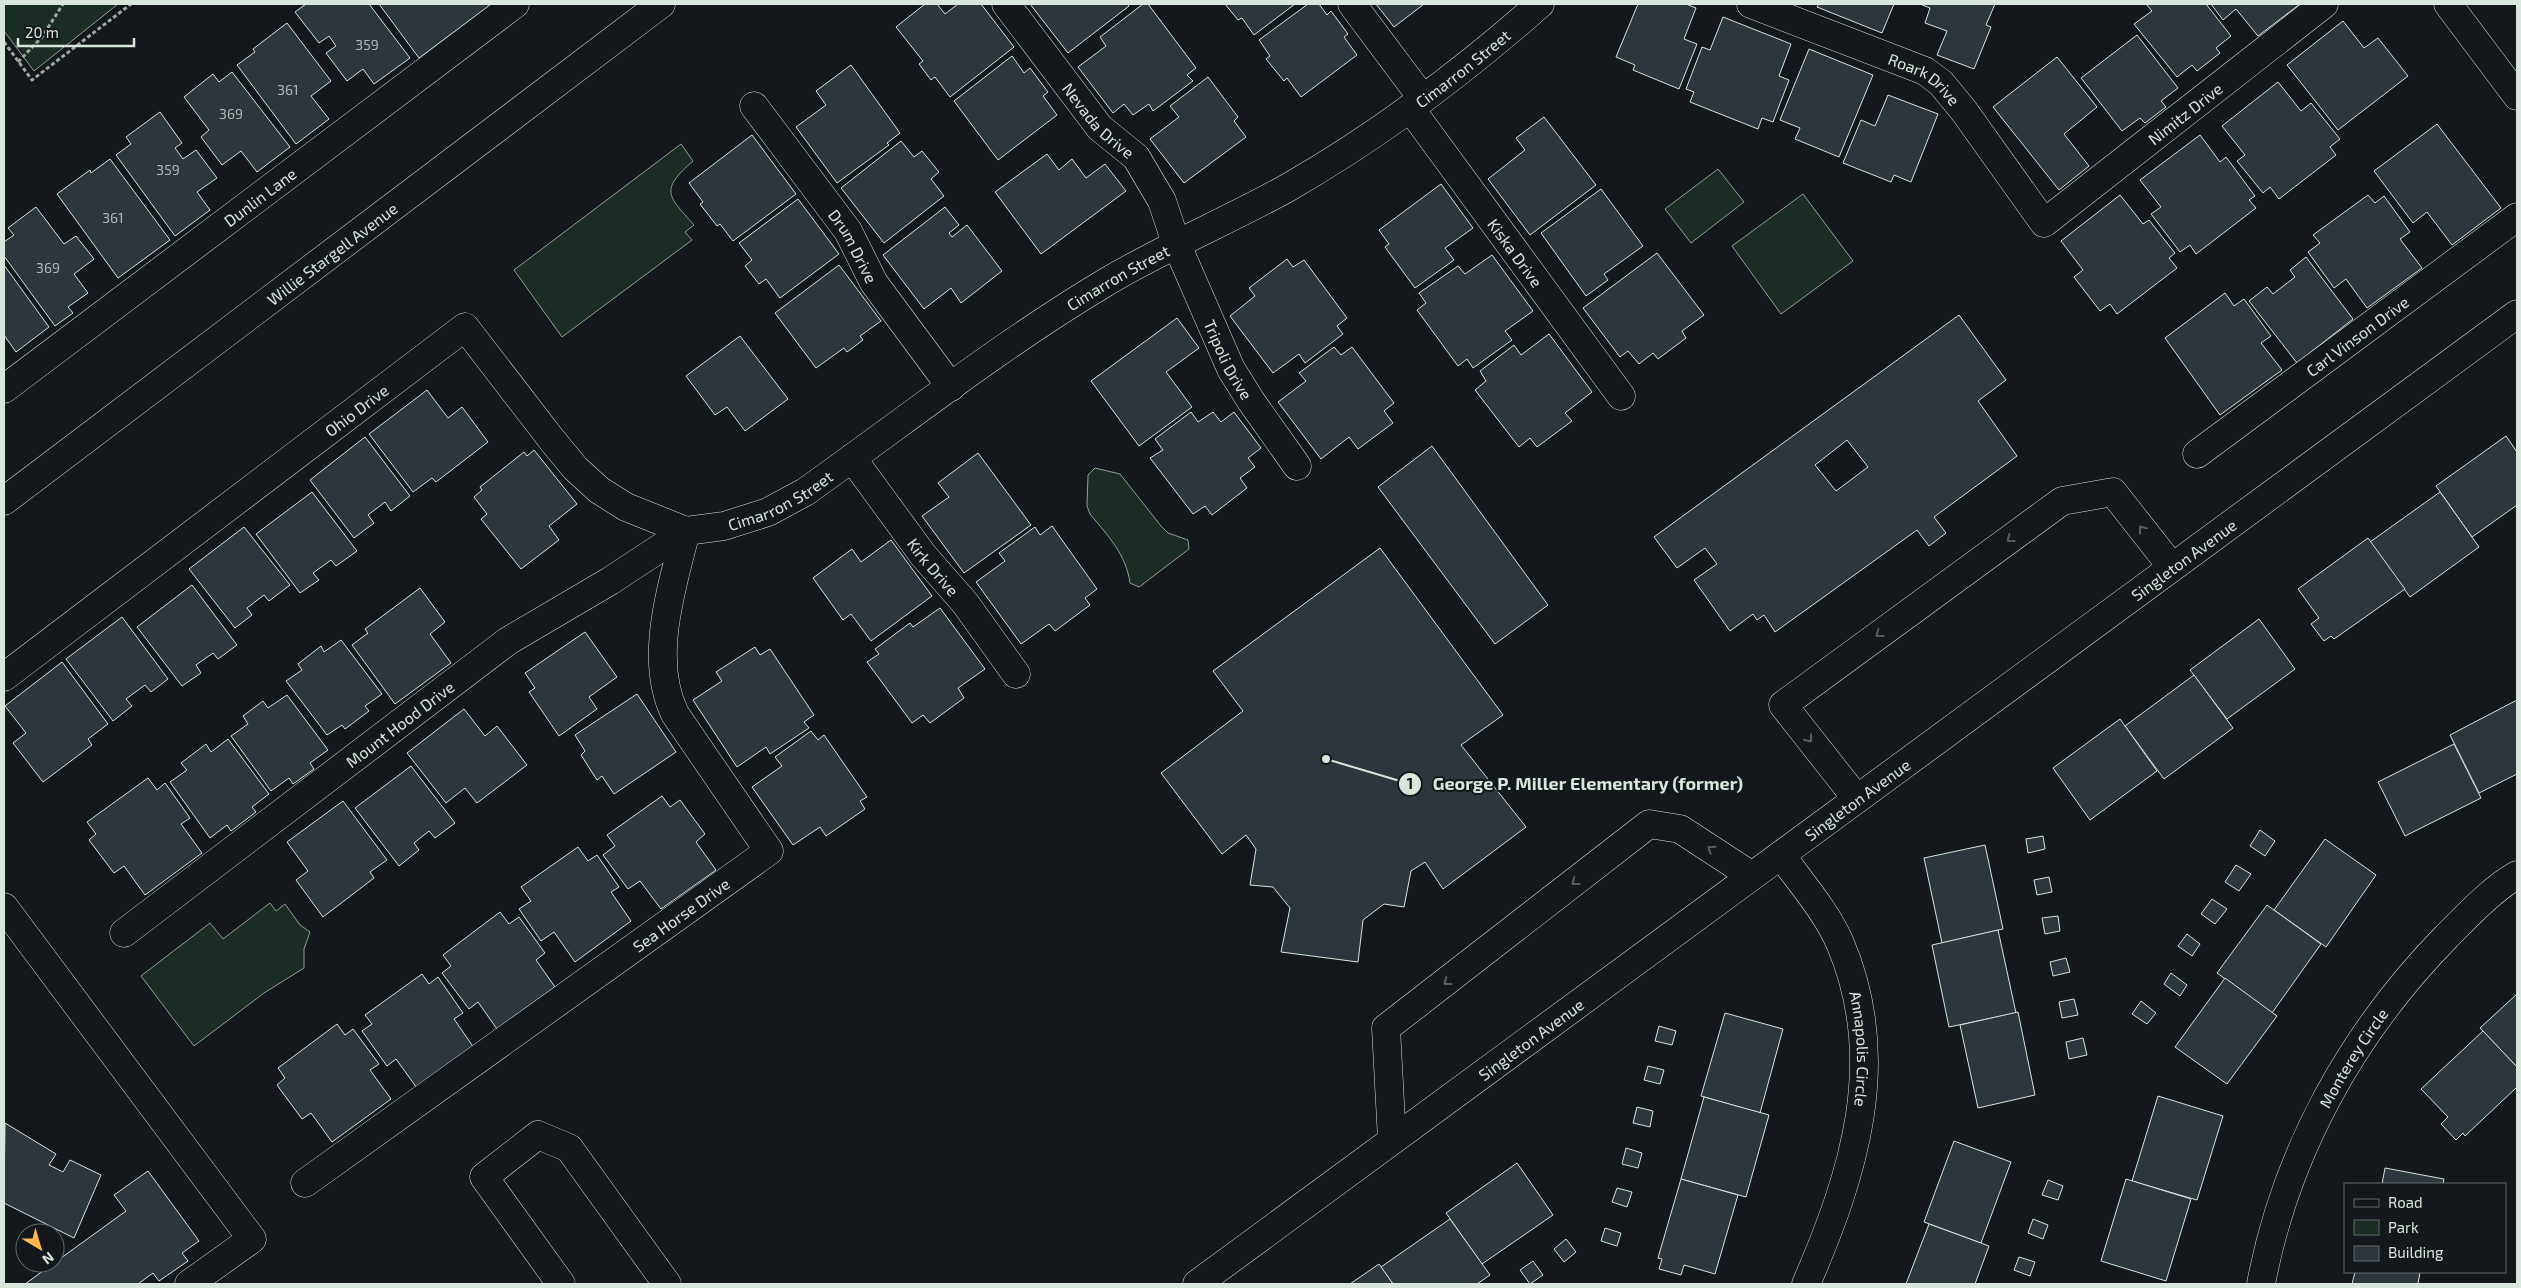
<svg xmlns="http://www.w3.org/2000/svg" width="2521" height="1288" font-family="'Exo 2',sans-serif">
<style>
.green{fill:#1a2d24;stroke:#939e99}
.building{fill:#2c363c;stroke:#d8e6dc;fill-rule:evenodd}
.lines{fill:none;stroke-linecap:round;stroke-linejoin:round}
.minor-casing{stroke:#d8e6dc;stroke-width:29}
.path{stroke:#9da8a2;stroke-width:3;stroke-dasharray:4 2.5;stroke-linecap:butt}
.minor{stroke:#14181c;stroke-width:28}
.oneway{stroke:#59605f}
.labels{text-anchor:middle;dominant-baseline:central;stroke-width:4;stroke-linejoin:round;paint-order:stroke}
.number-label{font-size:14px;fill:#adbab4}
.street-label{font-size:16px;fill:#d8e6dc;stroke:#14181c}
.leader{fill:none;stroke:#d8e6dc;stroke-width:2}
.callout-dot{fill:#d8e6dc;stroke:#14181c;stroke-width:2}
.mark-label{font-size:15px;text-anchor:middle;font-weight:bold;fill:#111}
.callout-label{font-size:18px;text-anchor:middle;font-weight:bold;fill:#d8e6dc;stroke:#14181c;stroke-width:4;stroke-linejoin:round;paint-order:stroke}
</style>
<rect width="100%" height="100%" fill="#14181c"/>
<g class="green">
<polygon points="4,4 118,4 34,71 4,31"/>
<path d="M681,144L693,161C660,190 667,195 694,225L685,232L692,240L562,337L514,270Z"/>
<polygon points="1718,169 1744,202 1691,243 1665,209"/>
<polygon points="1803,194 1853,261 1781,314 1732,246"/>
<path d="M1095,468L1120,474L1161,526L1168,533L1188,540L1189,549L1139,587L1130,583C1126,554 1108,536 1090,514L1087,506L1088,475Z"/>
<polygon points="270,903 276,911 285,904 300,925 310,932 304,949 304,968 264,993 194,1046 141,976 210,923 223,939"/>
</g>
<g class="building">
<polygon points="306,4 369,4 410,58 374,84 363,69 347,81 326,53 336,46 329,36 319,43 295,12"/>
<polygon points="379,4 489,4 490,5 419,58"/>
<polygon points="925,4 937,4 945,14 958,4 981,4 1014,47 950,97 935,77 931,80 919,64 923,61 896,27"/>
<polygon points="1030,4 1128,4 1129,6 1068,53"/>
<polygon points="1143,4 1148,4 1196,68 1187,75 1193,81 1153,111 1149,104 1133,115 1124,104 1113,113 1078,67 1106,46 1100,37"/>
<polygon points="1225,4 1295,4 1254,35 1242,18 1238,20"/>
<polygon points="1308,4 1319,4 1327,15 1331,11 1348,34 1344,37 1357,55 1301,97 1287,78 1284,81 1266,59 1270,56 1259,40"/>
<polygon points="1376,4 1424,4 1394,27"/>
<polygon points="1638,4 1686,4 1696,8 1684,39 1697,44 1679,89 1633,70 1635,65 1616,57"/>
<polygon points="1819,4 1894,4 1882,33 1817,7"/>
<polygon points="1920,4 1995,4 1986,25 1991,27 1974,69 1937,55 1947,31 1925,23 1930,8"/>
<polygon points="2146,4 2206,4 2231,36 2216,48 2220,53 2197,71 2192,65 2177,77 2134,24 2152,11"/>
<polygon points="2211,4 2300,4 2258,36 2236,9 2223,20"/>
<polygon points="1723,17 1791,44 1779,76 1789,80 1773,122 1762,118 1758,129 1690,102 1694,92 1686,89 1702,47 1710,50"/>
<polygon points="2343,21 2364,48 2378,38 2408,76 2338,130 2287,65"/>
<polygon points="287,23 331,81 311,96 329,119 296,144 237,65 255,52 253,49"/>
<polygon points="2137,35 2178,88 2161,101 2166,107 2145,123 2140,118 2122,131 2081,78"/>
<polygon points="1809,49 1873,75 1839,157 1795,139 1800,128 1780,120"/>
<polygon points="1012,56 1024,73 1030,68 1048,92 1043,96 1057,115 998,160 954,101"/>
<polygon points="2057,57 2097,107 2064,134 2089,166 2059,190 1993,107"/>
<polygon points="851,65 900,133 887,143 889,145 837,183 796,127 826,105 816,91"/>
<polygon points="232,72 290,147 257,172 241,151 222,165 201,137 209,130 184,97 213,74 219,82"/>
<polygon points="1208,77 1238,117 1234,121 1246,137 1184,183 1150,139 1179,117 1170,106"/>
<polygon points="2278,82 2301,111 2311,103 2340,139 2330,147 2336,155 2279,199 2270,187 2263,193 2237,161 2245,155 2222,126"/>
<polygon points="1888,95 1938,114 1911,182 1894,175 1891,182 1843,163 1861,120 1875,126"/>
<polygon points="160,112 182,143 175,148 183,159 196,150 217,178 197,192 210,210 175,236 116,155 131,144 126,137"/>
<polygon points="1544,117 1596,185 1530,235 1488,179 1525,150 1516,138"/>
<polygon points="2437,124 2501,208 2452,245 2427,212 2413,223 2374,171"/>
<polygon points="752,135 796,194 733,241 720,224 717,226 700,204 703,202 689,183"/>
<polygon points="2200,135 2220,162 2226,157 2255,196 2249,200 2256,208 2196,254 2190,245 2180,252 2151,214 2161,207 2140,180"/>
<polygon points="901,141 914,157 922,151 939,172 931,179 944,196 884,243 841,188"/>
<polygon points="1047,154 1059,170 1072,159 1086,178 1105,164 1126,191 1041,254 995,192"/>
<polygon points="110,159 170,240 118,278 57,194 90,170 91,173"/>
<polygon points="1441,184 1473,228 1445,248 1454,260 1415,288 1385,247 1389,244 1379,230"/>
<polygon points="1601,189 1643,246 1604,274 1608,280 1586,296 1541,233"/>
<polygon points="2120,195 2143,224 2149,220 2175,253 2169,258 2177,268 2117,314 2110,304 2100,311 2074,277 2083,270 2061,241"/>
<polygon points="2368,195 2375,203 2384,196 2410,232 2400,239 2422,268 2367,308 2346,279 2334,288 2308,252 2320,243 2313,235"/>
<polygon points="798,199 839,254 780,298 766,279 759,284 745,266 752,260 739,243"/>
<polygon points="36,207 64,244 76,236 94,259 74,274 88,293 68,307 73,313 55,326 4,256 4,242 14,235 8,228"/>
<polygon points="945,207 959,225 949,233 952,237 967,225 1002,271 961,303 951,288 924,309 883,255"/>
<polygon points="1657,253 1704,315 1682,331 1686,338 1658,359 1653,353 1639,364 1628,351 1620,357 1583,308"/>
<polygon points="1492,255 1533,311 1505,331 1512,340 1473,368 1467,359 1458,366 1417,310 1426,303 1419,293 1458,266 1465,274"/>
<polygon points="2306,257 2353,319 2297,363 2249,301 2267,287 2273,294 2295,277 2290,270"/>
<polygon points="1287,259 1293,267 1304,260 1347,318 1337,326 1343,334 1305,363 1299,354 1273,373 1230,316 1255,296 1249,288"/>
<polygon points="4,265 49,327 16,352 4,335"/>
<polygon points="839,265 881,321 860,336 863,340 847,352 844,348 816,368 775,313"/>
<polygon points="2225,293 2234,306 2244,299 2271,336 2261,343 2282,370 2220,415 2165,338"/>
<path d="M1959,315L2006,380L1978,401L2017,456L1934,517L1946,533L1929,546L1917,530L1775,632L1764,615L1757,620L1753,614L1730,631L1694,580L1717,564L1705,548L1677,568L1654,537ZM1847,440L1868,467L1836,491L1815,465Z"/>
<polygon points="1177,318 1199,348 1166,372 1192,407 1139,446 1091,381"/>
<polygon points="1549,334 1592,392 1565,413 1572,421 1537,447 1530,438 1519,447 1475,390 1486,381 1480,371 1514,345 1521,355"/>
<polygon points="740,336 788,399 745,431 727,407 715,415 686,376"/>
<polygon points="1334,347 1341,355 1352,347 1394,403 1384,411 1393,423 1358,449 1349,437 1321,459 1278,402 1306,381 1299,373"/>
<polygon points="427,390 448,418 462,407 488,442 436,482 432,478 413,492 369,434"/>
<polygon points="1191,412 1198,422 1213,412 1221,422 1234,412 1261,448 1248,458 1255,467 1240,478 1247,488 1212,515 1205,506 1193,514 1150,458 1163,450 1155,439"/>
<polygon points="2506,436 2517,452 2517,505 2472,537 2436,486"/>
<polygon points="365,437 410,496 391,511 385,502 368,515 374,523 354,538 310,480"/>
<polygon points="1432,446 1548,605 1495,644 1378,487"/>
<polygon points="534,450 577,504 549,526 559,540 521,569 481,519 487,514 474,497 482,490 480,487 524,452 527,456"/>
<polygon points="978,453 1031,525 964,573 922,516 949,497 938,483"/>
<polygon points="312,492 357,551 336,566 331,560 313,573 319,580 300,593 256,534"/>
<polygon points="2440,492 2479,547 2410,597 2370,542"/>
<polygon points="1052,526 1097,589 1085,598 1090,605 1055,631 1049,624 1021,644 976,582 1005,561 999,553 1035,527 1040,535"/>
<polygon points="244,527 290,585 269,601 264,595 247,608 252,615 235,628 189,569"/>
<polygon points="2368,538 2405,589 2334,639 2331,636 2324,641 2311,624 2319,618 2298,589"/>
<polygon points="891,540 932,596 871,641 851,614 843,620 813,578 852,549 861,562"/>
<polygon points="1380,548 1503,715 1461,745 1526,827 1443,889 1425,862 1411,871 1404,907 1384,904 1363,920 1358,962 1281,952 1290,908 1273,887 1250,885 1256,849 1246,835 1222,854 1161,773 1243,711 1213,671"/>
<polygon points="192,585 237,645 218,659 213,653 196,665 201,673 182,686 137,627"/>
<polygon points="420,588 445,622 430,634 451,663 395,704 352,645 368,633 365,629"/>
<polygon points="940,608 985,669 958,688 964,698 930,723 923,715 912,723 867,662 879,654 875,649 910,623 913,627"/>
<polygon points="122,617 168,679 151,692 145,685 126,699 132,706 113,721 66,659"/>
<polygon points="2259,619 2295,669 2227,719 2190,670"/>
<polygon points="585,632 617,677 589,697 597,709 559,736 529,692 535,688 525,673"/>
<polygon points="341,640 382,694 365,706 369,711 345,729 342,725 327,735 286,681 302,670 298,664 321,646 324,652"/>
<polygon points="755,647 760,655 770,649 814,715 804,722 809,728 770,754 766,747 737,767 693,700 722,681 716,672"/>
<polygon points="62,662 108,724 88,739 92,745 43,782 13,743 26,733 5,706"/>
<polygon points="2194,675 2233,728 2164,779 2125,726"/>
<polygon points="637,694 676,752 614,794 602,776 597,780 581,755 585,751 575,735"/>
<polygon points="287,695 328,750 310,763 314,769 293,784 289,778 271,791 231,736 248,724 243,716 263,701 268,708"/>
<polygon points="2517,700 2517,774 2479,793 2450,735"/>
<polygon points="464,709 485,736 497,726 527,765 477,803 465,788 446,803 407,753"/>
<polygon points="2120,719 2157,771 2090,820 2053,768"/>
<polygon points="811,731 818,740 824,735 867,797 860,801 865,809 826,836 820,827 793,845 752,787 782,766 775,757"/>
<polygon points="228,739 269,794 252,807 256,812 231,831 227,825 210,838 170,782 187,770 181,763 206,744 211,752"/>
<polygon points="2454,744 2481,798 2405,836 2378,782"/>
<polygon points="411,766 455,823 435,838 429,831 414,843 419,850 399,866 355,808"/>
<polygon points="148,778 157,790 165,783 190,818 181,824 202,853 145,895 124,866 114,873 89,840 96,834 87,822"/>
<polygon points="662,796 670,807 680,800 705,834 696,842 716,870 661,909 640,881 628,889 603,855 615,846 607,835"/>
<polygon points="343,801 387,860 370,872 374,878 323,917 296,880 308,871 287,842"/>
<polygon points="2260,830 2275,841 2265,856 2250,846"/>
<polygon points="2043,836 2045,849 2028,853 2026,839"/>
<polygon points="2325,839 2376,875 2326,947 2274,910"/>
<polygon points="1985,845 2003,929 1942,943 1924,858"/>
<polygon points="578,847 588,861 597,855 619,887 611,892 631,921 575,962 554,932 541,941 519,909 531,901 521,887"/>
<polygon points="2236,865 2251,874 2239,891 2225,882"/>
<polygon points="2049,877 2052,892 2037,895 2034,880"/>
<polygon points="2212,899 2227,909 2215,924 2201,914"/>
<polygon points="2267,905 2321,944 2272,1013 2217,973"/>
<polygon points="500,912 509,924 519,917 545,953 536,960 555,987 497,1029 478,1002 469,1009 442,973 451,966 443,955"/>
<polygon points="2058,916 2060,931 2045,934 2042,918"/>
<polygon points="1998,930 2016,1013 1949,1027 1932,945"/>
<polygon points="2187,934 2200,944 2192,956 2178,946"/>
<polygon points="2066,958 2070,972 2053,976 2050,962"/>
<polygon points="2171,973 2187,985 2180,996 2164,984"/>
<polygon points="422,974 429,984 438,977 463,1013 454,1019 474,1048 417,1088 396,1059 387,1066 362,1031 372,1024 365,1015"/>
<polygon points="2225,978 2277,1016 2227,1084 2175,1047"/>
<polygon points="2517,994 2517,1067 2480,1028"/>
<polygon points="2074,999 2078,1015 2062,1018 2059,1002"/>
<polygon points="2141,1001 2156,1013 2147,1024 2132,1014"/>
<polygon points="2018,1012 2035,1095 1978,1108 1960,1025"/>
<polygon points="1725,1013 1783,1029 1760,1113 1701,1096"/>
<polygon points="337,1024 345,1035 353,1029 379,1064 370,1070 391,1099 332,1142 311,1113 302,1119 277,1085 285,1078 278,1068"/>
<polygon points="1659,1026 1676,1031 1672,1045 1655,1041"/>
<polygon points="2483,1031 2517,1067 2517,1087 2465,1136 2463,1133 2456,1140 2441,1124 2448,1117 2421,1089"/>
<polygon points="2083,1038 2087,1055 2069,1059 2066,1042"/>
<polygon points="1648,1066 1664,1070 1660,1084 1644,1080"/>
<polygon points="2158,1096 2223,1116 2197,1200 2132,1181"/>
<polygon points="1704,1097 1769,1115 1746,1197 1681,1179"/>
<polygon points="1637,1107 1653,1111 1650,1127 1633,1123"/>
<polygon points="5,1123 56,1154 49,1165 63,1172 70,1160 101,1175 74,1238 4,1203"/>
<polygon points="1954,1141 2011,1162 1981,1243 1924,1222"/>
<polygon points="1626,1148 1642,1153 1638,1168 1622,1164"/>
<polygon points="1517,1163 1553,1215 1482,1264 1446,1213"/>
<polygon points="2385,1168 2444,1179 2443,1184 2382,1184"/>
<polygon points="148,1171 199,1241 182,1253 188,1261 159,1281 153,1273 138,1284 25,1284 126,1211 114,1195"/>
<polygon points="1681,1179 1738,1195 1715,1274 1684,1265 1681,1275 1659,1269 1662,1259 1658,1258"/>
<polygon points="2126,1179 2191,1199 2166,1281 2101,1261"/>
<polygon points="2048,1180 2063,1186 2058,1200 2042,1195"/>
<polygon points="1617,1188 1632,1192 1627,1207 1612,1202"/>
<polygon points="1450,1219 1490,1275 1477,1284 1393,1284 1381,1267"/>
<polygon points="2033,1219 2048,1225 2043,1239 2028,1233"/>
<polygon points="1929,1224 1989,1246 1975,1284 1906,1284"/>
<polygon points="1605,1228 1621,1233 1617,1246 1601,1241"/>
<polygon points="1566,1239 1576,1252 1564,1262 1554,1249"/>
<polygon points="2019,1257 2035,1262 2030,1276 2014,1270"/>
<polygon points="1533,1261 1543,1275 1530,1284 1520,1270"/>
<polygon points="1379,1264 1393,1284 1350,1284"/>
<polygon points="2355,1272 2420,1272 2418,1284 2352,1284"/>
</g>
<g class="lines">
<defs>
<g id="minor">
<path id="s1" d="M1006,4L1100,128L1136,157L1162,201L1176,243L1231,369L1251,401L1297,466"/>
<polyline points="1352,4 1423,99"/>
<path id="s2" d="M1751,4L1925,71L1941,83L1964,111L2044,223L2324,4"/>
<polyline points="2448,4 2517,96"/>
<path id="s3" d="M754,106L848,231L874,283L951,387"/>
<path id="s4" d="M1410,108L1621,396"/>
<path id="s5" d="M4,389L515,4"/>
<path id="s6" d="M2197,454L2517,217"/>
<path id="s7" d="M852,458L923,555L965,603L1016,674"/>
<path id="s8" d="M4,501L661,4"/>
<path id="s9" d="M4,677L465,327L552,440L575,468L599,490L626,507L686,531"/>
<polyline points="1857,799 1783,705 2062,501 2113,492 2172,567"/>
<path id="s10" d="M1781,855C1801,883 1826,911 1840,943C1890,1060 1854,1174 1806,1284"/>
<polyline points="4,907 252,1239 189,1284"/>
<path id="s11" d="M124,933L508,641L610,581L686,531L724,526L768,512L805,492C905,421 1002,344 1108,281C1167,246 1230,220 1289,187C1379,135 1463,72 1540,4"/>
<polyline points="1392,1140 1386,1028 1649,824 1680,829 1752,876"/>
<path id="s12" d="M305,1183L769,851L675,714C648,659 672,587 686,531"/>
<polyline points="561,1284 484,1177 538,1135 569,1148 667,1284"/>
<path id="s13" d="M1197,1284L2517,314"/>
<path id="s14" d="M2261,1284C2286,1152 2352,1033 2446,937C2466,917 2492,889 2517,875"/>
</g>
</defs>
<use href="#minor" class="minor-casing"/>
<g class="path">
<polyline points="4,42 32,80 131,4"/>
<polyline points="18,62 42,37 63,4"/>
</g>
<use href="#minor" class="minor"/>
</g>
<defs><path id="oneway-chevron" d="M-2-3.5L2.5 0L-2 3.5" fill="none" stroke-width="1.6" stroke-linecap="round" stroke-linejoin="round" transform="scale(1.25)"/></defs>
<g class="oneway">
<use href="#oneway-chevron" transform="translate(2142 529) rotate(-128)"/>
<use href="#oneway-chevron" transform="translate(2010 539) rotate(144)"/>
<use href="#oneway-chevron" transform="translate(1879 634) rotate(144)"/>
<use href="#oneway-chevron" transform="translate(1809 739) rotate(52)"/>
<use href="#oneway-chevron" transform="translate(1711 849) rotate(-146)"/>
<use href="#oneway-chevron" transform="translate(1575 882) rotate(142)"/>
<use href="#oneway-chevron" transform="translate(1447 982) rotate(142)"/>
</g>
<g class="labels">
<g class="number-label">
<text x="367" y="44">359</text>
<text x="288" y="89">361</text>
<text x="231" y="113">369</text>
<text x="168" y="169">359</text>
<text x="113" y="217">361</text>
<text x="48" y="267">369</text>
</g>
<g class="street-label">
<text stroke="none"><textPath href="#s11" startOffset="1602">Cimarron Street</textPath></text>
<text stroke="none"><textPath href="#s2" startOffset="190">Roark Drive</textPath></text>
<text stroke="none"><textPath href="#s2" startOffset="559">Nimitz Drive</textPath></text>
<text stroke="none"><textPath href="#s1" startOffset="149">Nevada Drive</textPath></text>
<text stroke="none"><textPath href="#s5" startOffset="320">Dunlin Lane</textPath></text>
<text stroke="none"><textPath href="#s3" startOffset="172">Drum Drive</textPath></text>
<text stroke="none"><textPath href="#s4" startOffset="179">Kiska Drive</textPath></text>
<text stroke="none"><textPath href="#s8" startOffset="411">Willie Stargell Avenue</textPath></text>
<text stroke="none"><textPath href="#s11" startOffset="1198">Cimarron Street</textPath></text>
<text stroke="none"><textPath href="#s6" startOffset="199">Carl Vinson Drive</textPath></text>
<text stroke="none"><textPath href="#s1" startOffset="425">Tripoli Drive</textPath></text>
<text stroke="none"><textPath href="#s9" startOffset="442">Ohio Drive</textPath></text>
<text stroke="none"><textPath href="#s11" startOffset="792">Cimarron Street</textPath></text>
<text stroke="none"><textPath href="#s13" startOffset="1224">Singleton Avenue</textPath></text>
<text stroke="none"><textPath href="#s7" startOffset="136">Kirk Drive</textPath></text>
<text stroke="none"><textPath href="#s11" startOffset="346">Mount Hood Drive</textPath></text>
<text stroke="none"><textPath href="#s13" startOffset="819">Singleton Avenue</textPath></text>
<text stroke="none"><textPath href="#s12" startOffset="462">Sea Horse Drive</textPath></text>
<text stroke="none"><textPath href="#s13" startOffset="414">Singleton Avenue</textPath></text>
<text stroke="none"><textPath href="#s10" startOffset="215">Annapolis Circle</textPath></text>
<text stroke="none"><textPath href="#s14" startOffset="246">Monterey Circle</textPath></text>
</g>
</g>
<path class="leader" d="M1326 759L1410 784"/>
<g class="callout-dot">
<circle cx="1326" cy="759" r="5"/>
<circle cx="1410" cy="784" r="12"/>
</g>
<g class="mark-label">
<text x="1410" y="789">1</text>
</g>
<g class="callout-label">
<text x="1588" y="790">George P. Miller Elementary (former)</text>
</g>
<rect width="2521" height="1288" fill="none" stroke="#d8e6dc" stroke-width="10"/>
<rect x="2344" y="1183" width="162" height="90" fill="#14181c" stroke="#626a69"/>
<rect x="2354" y="1199" width="25" height="8" fill="#14181c" stroke="#626a69"/>
<text x="2388" y="1208" font-size="15" fill="#d8e6dc">Road</text>
<rect x="2354" y="1220" width="25" height="15" fill="#1a2d24" stroke="#626a69"/>
<text x="2388" y="1233" font-size="15" fill="#d8e6dc">Park</text>
<rect x="2354" y="1246" width="25" height="15" fill="#2c363c" stroke="#626a69"/>
<text x="2388" y="1258" font-size="15" fill="#d8e6dc">Building</text>
<g transform="translate(40 1248) rotate(142)"><circle r="24" fill="#14181c" stroke="#626a69"/>
<path d="M0-4L9 19L0 12L-9 19Z" fill="#ffb74d"/>
<text y="-8" font-size="14" font-weight="bold" text-anchor="middle" fill="#d8e6dc">N</text>
</g>
<path d="M18 38v8h116v-8" fill="none" stroke="#d8e6dc" stroke-width="2.5"/>
<text x="25" y="38" font-size="15" fill="#d8e6dc" stroke="#14181c" stroke-width="4" paint-order="stroke">20 m</text>
</svg>
